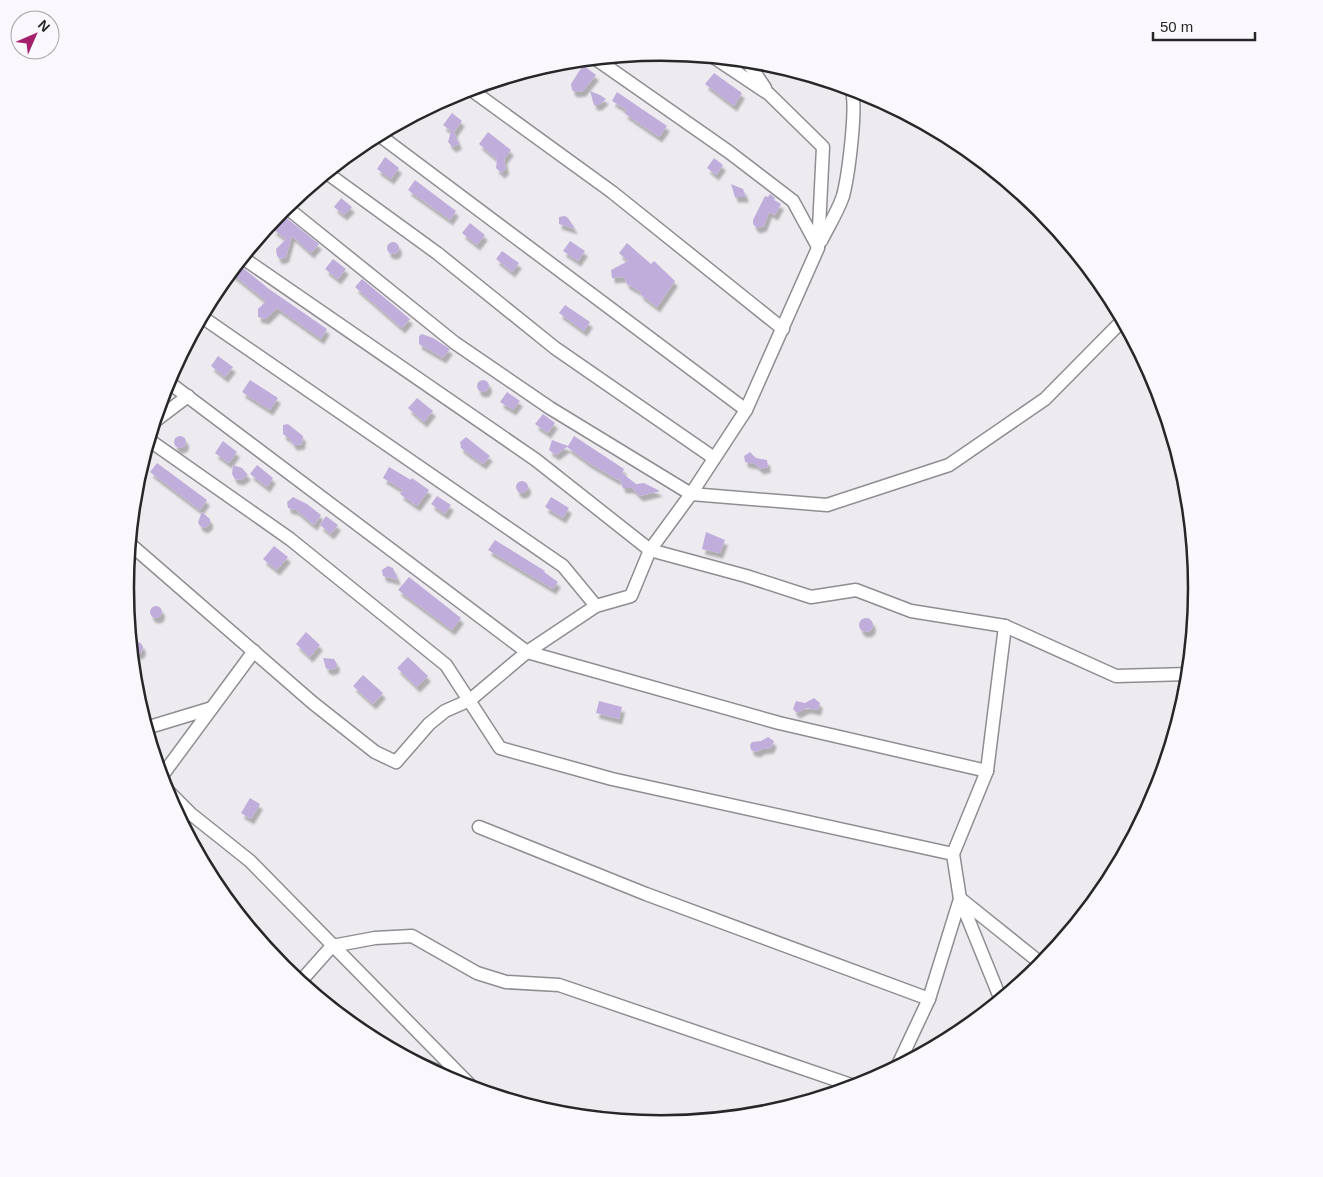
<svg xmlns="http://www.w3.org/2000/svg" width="1323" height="1177" font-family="Helvetica,sans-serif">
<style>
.building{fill:#c0addb;filter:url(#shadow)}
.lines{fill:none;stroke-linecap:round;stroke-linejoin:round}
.street-casing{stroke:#8f8d91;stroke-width:15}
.street{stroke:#fff;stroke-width:12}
.rim{fill:none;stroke:#272628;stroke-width:2.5}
</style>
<defs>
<filter id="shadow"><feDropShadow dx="3" dy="5.5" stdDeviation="1" flood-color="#0004"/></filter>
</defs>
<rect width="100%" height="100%" fill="#edebef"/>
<g class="building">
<polygon points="583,65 596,75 583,91 575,92 572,90 571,84"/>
<polygon points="714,73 742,93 734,106 705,84"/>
<polygon points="590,91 600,95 606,99 599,105 594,105"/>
<polygon points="617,92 667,126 659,137 624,113 627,110 612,101"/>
<polygon points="452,113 462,121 454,132 459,144 453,147 448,142 451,131 443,125"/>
<polygon points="488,132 511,150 504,159 506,169 502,173 496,168 497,159 479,144"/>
<polygon points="385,157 399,168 391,179 377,169"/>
<polygon points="714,158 723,165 716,175 707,168"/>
<polygon points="415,180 456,211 450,220 408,190"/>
<polygon points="731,184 743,189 746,197 735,197"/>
<polygon points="770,194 775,198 774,200 781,204 775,215 769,212 764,226 757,228 753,224 753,220 765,196 768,197"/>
<polygon points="341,198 352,207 344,215 334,207"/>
<polygon points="284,216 319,244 311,253 292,236 286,257 280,259 277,256 276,249 286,239 273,229"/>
<polygon points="565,216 568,218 575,229 559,224 559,217"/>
<polygon points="470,223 485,235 477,245 462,233"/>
<polygon points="570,241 585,251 578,261 563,251"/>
<circle cx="393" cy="248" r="6"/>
<polygon points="627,243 651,264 654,261 675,281 657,307 640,294 641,292 627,284 624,277 612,278 611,270 628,261 619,253"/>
<polygon points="502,251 519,263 512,272 496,259"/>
<polygon points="333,259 346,269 338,279 325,269"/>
<polygon points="238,264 269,289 327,329 321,339 277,308 266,319 258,317 258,309 266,301 231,273"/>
<polygon points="362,279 410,319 402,328 355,287"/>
<polygon points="565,305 590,322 584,331 559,313"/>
<polygon points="422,334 433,338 450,349 443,358 419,344 419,336"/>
<polygon points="218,356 233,367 225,377 211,366"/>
<circle cx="483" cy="386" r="6"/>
<polygon points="250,380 278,398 270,410 242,392"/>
<polygon points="507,392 520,401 513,410 500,402"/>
<polygon points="417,398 433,411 424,422 408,408"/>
<polygon points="543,414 555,423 548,433 535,424"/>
<polygon points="288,424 303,436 302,444 294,445 290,439 283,434 283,425"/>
<circle cx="180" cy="442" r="6"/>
<polygon points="574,436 624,469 622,473 636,484 644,483 660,491 640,496 632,488 623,488 619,478 618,480 589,463 567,447 556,455 549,450 552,440 568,446"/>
<polygon points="466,437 490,456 483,464 461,448 460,442"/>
<polygon points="223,441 237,452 229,463 215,453"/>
<polygon points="750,452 756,458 767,460 768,467 761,469 755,464 745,462 744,456"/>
<polygon points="157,463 207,500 200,510 150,472"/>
<polygon points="233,465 242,468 248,475 241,480 235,479 232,474"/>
<polygon points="257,465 273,478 267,487 250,474"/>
<polygon points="389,467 411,480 412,478 429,490 417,506 400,494 403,490 383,478"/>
<circle cx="522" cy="487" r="6"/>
<polygon points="437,496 451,505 445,514 431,504"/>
<polygon points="293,497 307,504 321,515 314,525 296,510 288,508 287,502"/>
<polygon points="551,497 569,508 563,518 545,507"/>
<polygon points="202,512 210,519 210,524 205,528 200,526 198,522"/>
<polygon points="326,516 338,525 331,534 320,525"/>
<polygon points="706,532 725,540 720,553 702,549"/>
<polygon points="495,540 545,571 544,572 558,582 553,589 488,550"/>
<polygon points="274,546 288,557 277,570 263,559"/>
<polygon points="388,566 393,568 398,580 383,576 382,570"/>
<polygon points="409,577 461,618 452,630 398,590"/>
<circle cx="156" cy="612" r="6"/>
<circle cx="866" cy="625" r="7"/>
<polygon points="306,632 320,645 310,657 296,644"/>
<circle cx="137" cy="648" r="6"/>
<polygon points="408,657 428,676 417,687 397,668"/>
<polygon points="323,658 334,659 337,664 336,668 330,670 326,668"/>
<polygon points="363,675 383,693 373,704 353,686"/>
<polygon points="814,698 820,703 818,710 807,708 797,713 793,709 796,701 805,703"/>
<polygon points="599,701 622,707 619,719 596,713"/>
<polygon points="768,737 774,741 771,748 762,749 757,752 751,750 750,745 752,742 761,741"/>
<polygon points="250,798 260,804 251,819 241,813"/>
</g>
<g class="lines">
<defs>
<g id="street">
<polyline points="596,59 729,152 793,201 818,247"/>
<polyline points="747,61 765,88"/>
<polyline points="470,89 612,192 783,329"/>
<polyline points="379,135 746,410"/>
<polyline points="327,173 437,253 555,348 714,458"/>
<polyline points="286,207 455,343 550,408 691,494 827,505 949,465 1045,399 1123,320"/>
<path d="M821,241C828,227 838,211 843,196C848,177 858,104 851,88"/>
<polyline points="243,258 536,460 650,550 746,576 811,597 856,590 911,611 1005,626 987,771 953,854 960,899 929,999 897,1067"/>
<polyline points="202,317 563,566 596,606"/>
<polyline points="167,381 527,652 779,723 987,771"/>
<polyline points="155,421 188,396"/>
<polyline points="149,440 290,539 446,665 500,748 612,779 953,854"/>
<polyline points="130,544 313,703 375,752 396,762 429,724 445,711 470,700 527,652 596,606 631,596 650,550 691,494 746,410 818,248 823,147 769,94 715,58"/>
<polyline points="1005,626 1116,676 1189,674"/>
<polyline points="146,728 212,708"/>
<polyline points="161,777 254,651"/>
<polyline points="164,787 191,814 250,861 474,1089"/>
<polyline points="479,827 646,894 929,999"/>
<polyline points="960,899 1001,1000"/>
<polyline points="962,900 1043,965"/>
<polyline points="300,982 332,946 375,938 412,936 477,973 506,982 559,985 857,1087"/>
<polyline points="414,1061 462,1082"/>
</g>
</defs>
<use href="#street" class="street-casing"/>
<use href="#street" class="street"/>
</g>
<path d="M0 0H1323V1177H0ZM134 588a527 527 0 1 1 1054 0a527 527 0 1 1-1054 0Z" fill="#faf8fc" fill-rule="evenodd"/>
<path class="rim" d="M134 588a527 527 0 1 1 1054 0a527 527 0 1 1-1054 0Z"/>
<g transform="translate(35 35) rotate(45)"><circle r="24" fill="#faf8fc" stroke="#a6a4a7"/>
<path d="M0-4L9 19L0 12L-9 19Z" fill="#a5206c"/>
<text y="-8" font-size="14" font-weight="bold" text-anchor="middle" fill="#272628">N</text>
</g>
<path d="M1153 32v8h102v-8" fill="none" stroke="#272628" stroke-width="2.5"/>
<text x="1160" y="32" font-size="15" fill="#272628" stroke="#faf8fc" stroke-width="4" paint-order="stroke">50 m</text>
</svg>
